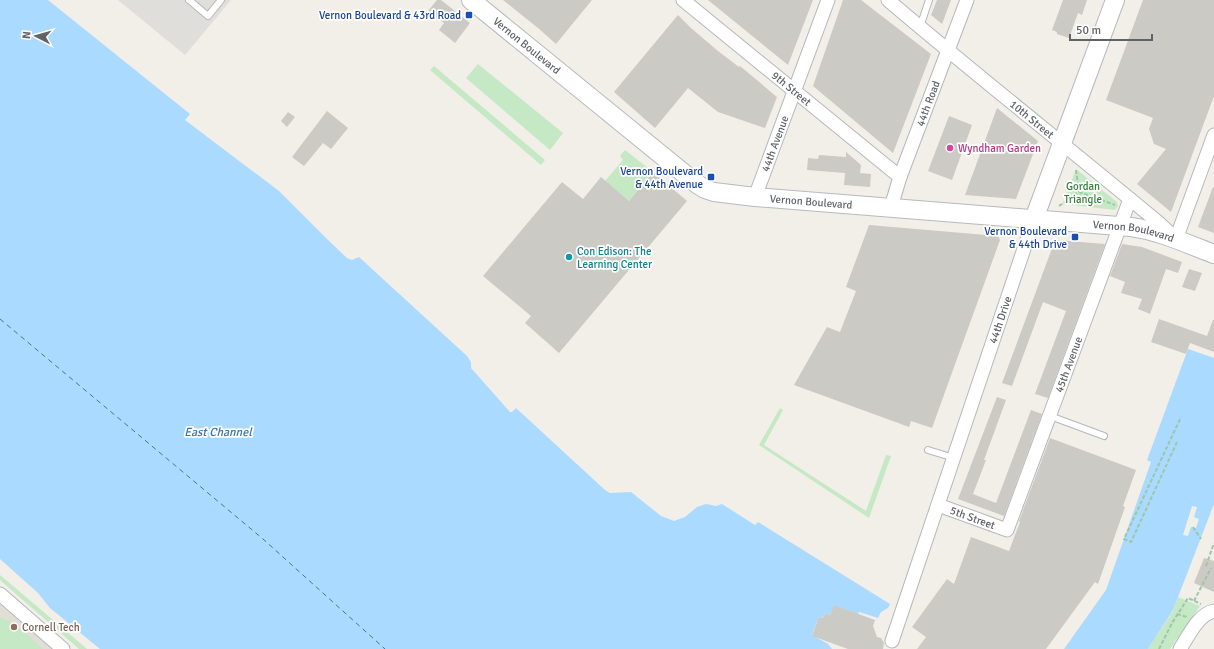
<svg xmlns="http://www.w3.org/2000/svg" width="1214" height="649" font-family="Signika,sans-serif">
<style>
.industrial{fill:#e0deda}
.education{fill:#e1ded6}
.green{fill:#c5e8c5}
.water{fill:#aadaff}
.pier{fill:#f1efe8}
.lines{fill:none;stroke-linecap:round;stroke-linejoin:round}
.ferry{stroke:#4174aa;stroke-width:1;stroke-dasharray:5 4;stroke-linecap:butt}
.building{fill:#cccac5}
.lane-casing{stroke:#b5b8bc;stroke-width:8}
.street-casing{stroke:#b5b8bc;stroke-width:15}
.secondary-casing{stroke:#b6babf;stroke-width:20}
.path{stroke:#9cc7a9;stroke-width:2;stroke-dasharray:4 2;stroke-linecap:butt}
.lane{stroke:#fff;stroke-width:6}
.street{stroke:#fff;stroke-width:13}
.secondary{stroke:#fff;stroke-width:18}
.transit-dot{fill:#1a4fb4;stroke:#fff;stroke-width:1.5}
.hotel-dot{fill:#d1479c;stroke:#fff;stroke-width:1.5}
.culture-dot{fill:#0f9aa8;stroke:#fff;stroke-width:1.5}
.education-dot{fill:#8d6e63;stroke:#fff;stroke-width:1.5}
.labels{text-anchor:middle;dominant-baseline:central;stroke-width:3.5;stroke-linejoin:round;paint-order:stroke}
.transit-label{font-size:11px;fill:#164399;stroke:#fff;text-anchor:end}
.street-label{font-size:11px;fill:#5f6368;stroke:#fff}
.hotel-label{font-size:11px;fill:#b23c85;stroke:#fff;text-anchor:start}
.park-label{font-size:11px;fill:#348238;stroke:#fff}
.culture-label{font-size:11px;fill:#0d838f;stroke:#fff;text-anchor:start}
.education-label{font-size:11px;fill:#785e54;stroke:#fff;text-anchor:start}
.water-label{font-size:12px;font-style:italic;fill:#4174aa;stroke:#fff}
</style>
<rect width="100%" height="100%" fill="#f1efe8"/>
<polygon class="industrial" points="118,0 231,0 185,55"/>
<polygon class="education" points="0,601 54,649 0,649"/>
<g class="green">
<polygon points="478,64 563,133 550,150 466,78"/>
<polygon points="434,66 545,160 541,165 430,70"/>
<polygon points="625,150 653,172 629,201 605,181 623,160 620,156"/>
<polygon points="1076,169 1117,202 1118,206 1115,210 1063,204"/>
<polygon points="780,408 783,410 764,445 866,511 886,455 891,456 869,518 759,445"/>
<polygon points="0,575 87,649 79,649 0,580"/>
<polygon points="1178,597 1200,606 1170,649 1148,649 1173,611"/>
<polygon points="0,617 15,624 43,649 0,649"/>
</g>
<g class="water">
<polygon points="0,0 48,0 190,114 185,120 279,191 329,241 347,258 352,260 359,257 467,356 471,362 471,368 510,412 512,412 516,408 605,490 610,493 631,492 661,516 674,521 685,517 697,507 706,504 716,506 722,504 755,525 758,522 890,604 888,608 881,612 878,618 859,612 858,614 834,606 830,615 825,613 823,618 819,617 812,635 828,644 832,649 100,649 50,608 38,593 0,559"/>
<polygon points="1188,349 1214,358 1214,504 1173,610 1148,649 1064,649 1106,590 1151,462 1147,460"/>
</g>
<polygon class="pier" points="1192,506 1197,507 1194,517 1199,519 1196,528 1191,527 1188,536 1183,535"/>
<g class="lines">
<polyline class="ferry" points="0,319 263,539 385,649"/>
</g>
<g class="building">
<polygon points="437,0 441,0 470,23 455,43 439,30 444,23 428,11"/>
<polygon points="503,0 592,0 556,44 538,28"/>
<polygon points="708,0 813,0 788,65"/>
<polygon points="843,0 861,0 931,54 893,153 813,86"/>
<polygon points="937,0 951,0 942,24 931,15"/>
<polygon points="1063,0 1087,0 1082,15 1078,13 1069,38 1057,34 1057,32 1052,30"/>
<polygon points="1143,0 1214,0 1214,96 1171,212 1137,184 1166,149 1154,144 1149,129 1153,118 1106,100"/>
<polygon points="678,15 691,28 718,51 739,67 740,66 777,97 765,128 718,112 688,88 655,128 614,92"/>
<polygon points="997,108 1038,141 1016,199 965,195"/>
<polygon points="327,111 348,128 331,149 323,143 304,166 292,157"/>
<polygon points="288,112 295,117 287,127 281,121"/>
<polygon points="949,116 972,125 952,180 928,171"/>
<polygon points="846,152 861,165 860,173 871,174 870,187 844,185 845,173 807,170 808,158 818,159 819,155 846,157"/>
<polygon points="653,172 687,201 559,353 525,323 531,316 483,276 562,182 583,199 601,177 629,201"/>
<polygon points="1213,187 1214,187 1214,233 1198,227"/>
<polygon points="869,225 998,236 1000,240 932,428 911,421 909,427 794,385 827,327 840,332 856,291 846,287"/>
<polygon points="1057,240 1105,244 1048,398 1035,394 1066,311 1043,302 1012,386 1002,383 1054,243"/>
<polygon points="1122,244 1142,247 1182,262 1178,273 1166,269 1150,314 1138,309 1142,299 1121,293 1125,282 1110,276"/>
<polygon points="1189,269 1202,273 1195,291 1182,287"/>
<polygon points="1159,319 1207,336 1213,320 1214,320 1214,352 1190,343 1186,354 1151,342"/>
<polygon points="997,397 1006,400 984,460 986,460 973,494 996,503 1031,410 1042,414 1004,516 958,499"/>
<polygon points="1050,438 1136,470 1123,506 1125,507 1098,584 1095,582 1046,649 917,649 926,637 912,627 947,579 954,584 971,537 1009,551 1020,522 1019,521"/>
<polygon points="1204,558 1214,561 1214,592 1194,583"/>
<polygon points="834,605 875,620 873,626 877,637 881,638 884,643 883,649 848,649 812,636 819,617 823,618 825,613 830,615"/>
</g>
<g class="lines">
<defs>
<g id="lane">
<polyline points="189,0 208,16 221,0"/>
<polyline points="920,27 929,0"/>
<polyline points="1050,416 1104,436"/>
<polyline points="928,450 954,458"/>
</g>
<g id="street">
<path id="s1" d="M683,0L900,177"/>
<path id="s2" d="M888,0C977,76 1069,148 1159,223L1176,239L1214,135"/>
<path id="s3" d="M755,197L828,0"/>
<path id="s4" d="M891,207L900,177L967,0"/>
<path id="s5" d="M938,505L1007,530L1130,199"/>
<polyline points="0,594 63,649"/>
<path id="s6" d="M892,641L1034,219"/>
<path d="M1180,649C1188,637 1198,614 1214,611"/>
</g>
<g id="secondary">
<path id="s7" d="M471,0L697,184L705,189L714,192L755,197L1131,227C1160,231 1187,244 1214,254"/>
<polyline points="1034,219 1115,0"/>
</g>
</defs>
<use href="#lane" class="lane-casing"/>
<use href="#street" class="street-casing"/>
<use href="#secondary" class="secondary-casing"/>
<g class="path">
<polyline points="1076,170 1079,192"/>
<polyline points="1059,206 1079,192 1115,205"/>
<polyline points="1177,442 1131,542 1124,539 1181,417"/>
<polyline points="1193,527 1201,539"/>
<polyline points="1206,566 1214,543"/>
<polyline points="1194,601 1211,568"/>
<polyline points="1177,614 1187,617"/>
<polyline points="1159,649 1172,623 1188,598 1201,604"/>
</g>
<use href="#lane" class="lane"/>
<use href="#street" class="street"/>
<use href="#secondary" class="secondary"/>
</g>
<g class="transit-dot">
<rect x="465" y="11" width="8" height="8" rx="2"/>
<rect x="707" y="173" width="8" height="8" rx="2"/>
<rect x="1071" y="233" width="8" height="8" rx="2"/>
</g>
<circle class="hotel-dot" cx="950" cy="148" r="4"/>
<circle class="culture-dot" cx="569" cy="257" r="4"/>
<circle class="education-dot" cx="14" cy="627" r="4"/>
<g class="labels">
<g class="transit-label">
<text x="461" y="15">Vernon Boulevard &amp; 43rd Road</text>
<text x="703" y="171">Vernon Boulevard<tspan x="703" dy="13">&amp; 44th Avenue</tspan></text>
<text x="1067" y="231">Vernon Boulevard<tspan x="1067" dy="13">&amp; 44th Drive</tspan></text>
</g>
<g class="street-label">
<text stroke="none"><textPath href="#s7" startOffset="72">Vernon Boulevard</textPath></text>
<text stroke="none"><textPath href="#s1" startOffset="140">9th Street</textPath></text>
<text stroke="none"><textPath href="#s4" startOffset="110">44th Road</textPath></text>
<text stroke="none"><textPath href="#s2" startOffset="187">10th Street</textPath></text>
<text stroke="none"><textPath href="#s3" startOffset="57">44th Avenue</textPath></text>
<text stroke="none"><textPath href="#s7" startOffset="408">Vernon Boulevard</textPath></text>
<text stroke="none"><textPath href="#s7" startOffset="732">Vernon Boulevard</textPath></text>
<text stroke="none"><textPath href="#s6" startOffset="339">44th Drive</textPath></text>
<text stroke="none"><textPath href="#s5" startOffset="250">45th Avenue</textPath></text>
<text stroke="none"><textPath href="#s5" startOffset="37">5th Street</textPath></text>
</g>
<g class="hotel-label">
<text x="958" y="148">Wyndham Garden</text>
</g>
<g class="park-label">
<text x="1083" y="186">Gordan<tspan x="1083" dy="13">Triangle</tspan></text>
</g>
<g class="culture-label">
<text x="577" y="251">Con Edison: The<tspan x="577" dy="13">Learning Center</tspan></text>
</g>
<g class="education-label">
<text x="22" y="627">Cornell Tech</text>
</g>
<g class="water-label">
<text x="218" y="432">East Channel</text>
</g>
</g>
<g transform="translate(36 36) rotate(276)" stroke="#ffffff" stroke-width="3" paint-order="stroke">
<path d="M0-3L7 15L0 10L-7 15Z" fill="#5f6368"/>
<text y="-6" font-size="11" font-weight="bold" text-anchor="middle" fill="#5f6368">N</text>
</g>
<path d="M1070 34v6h82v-6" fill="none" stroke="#5f6368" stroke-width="2"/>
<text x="1076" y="34" font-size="12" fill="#5f6368" stroke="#ffffff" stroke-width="3" paint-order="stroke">50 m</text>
</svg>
